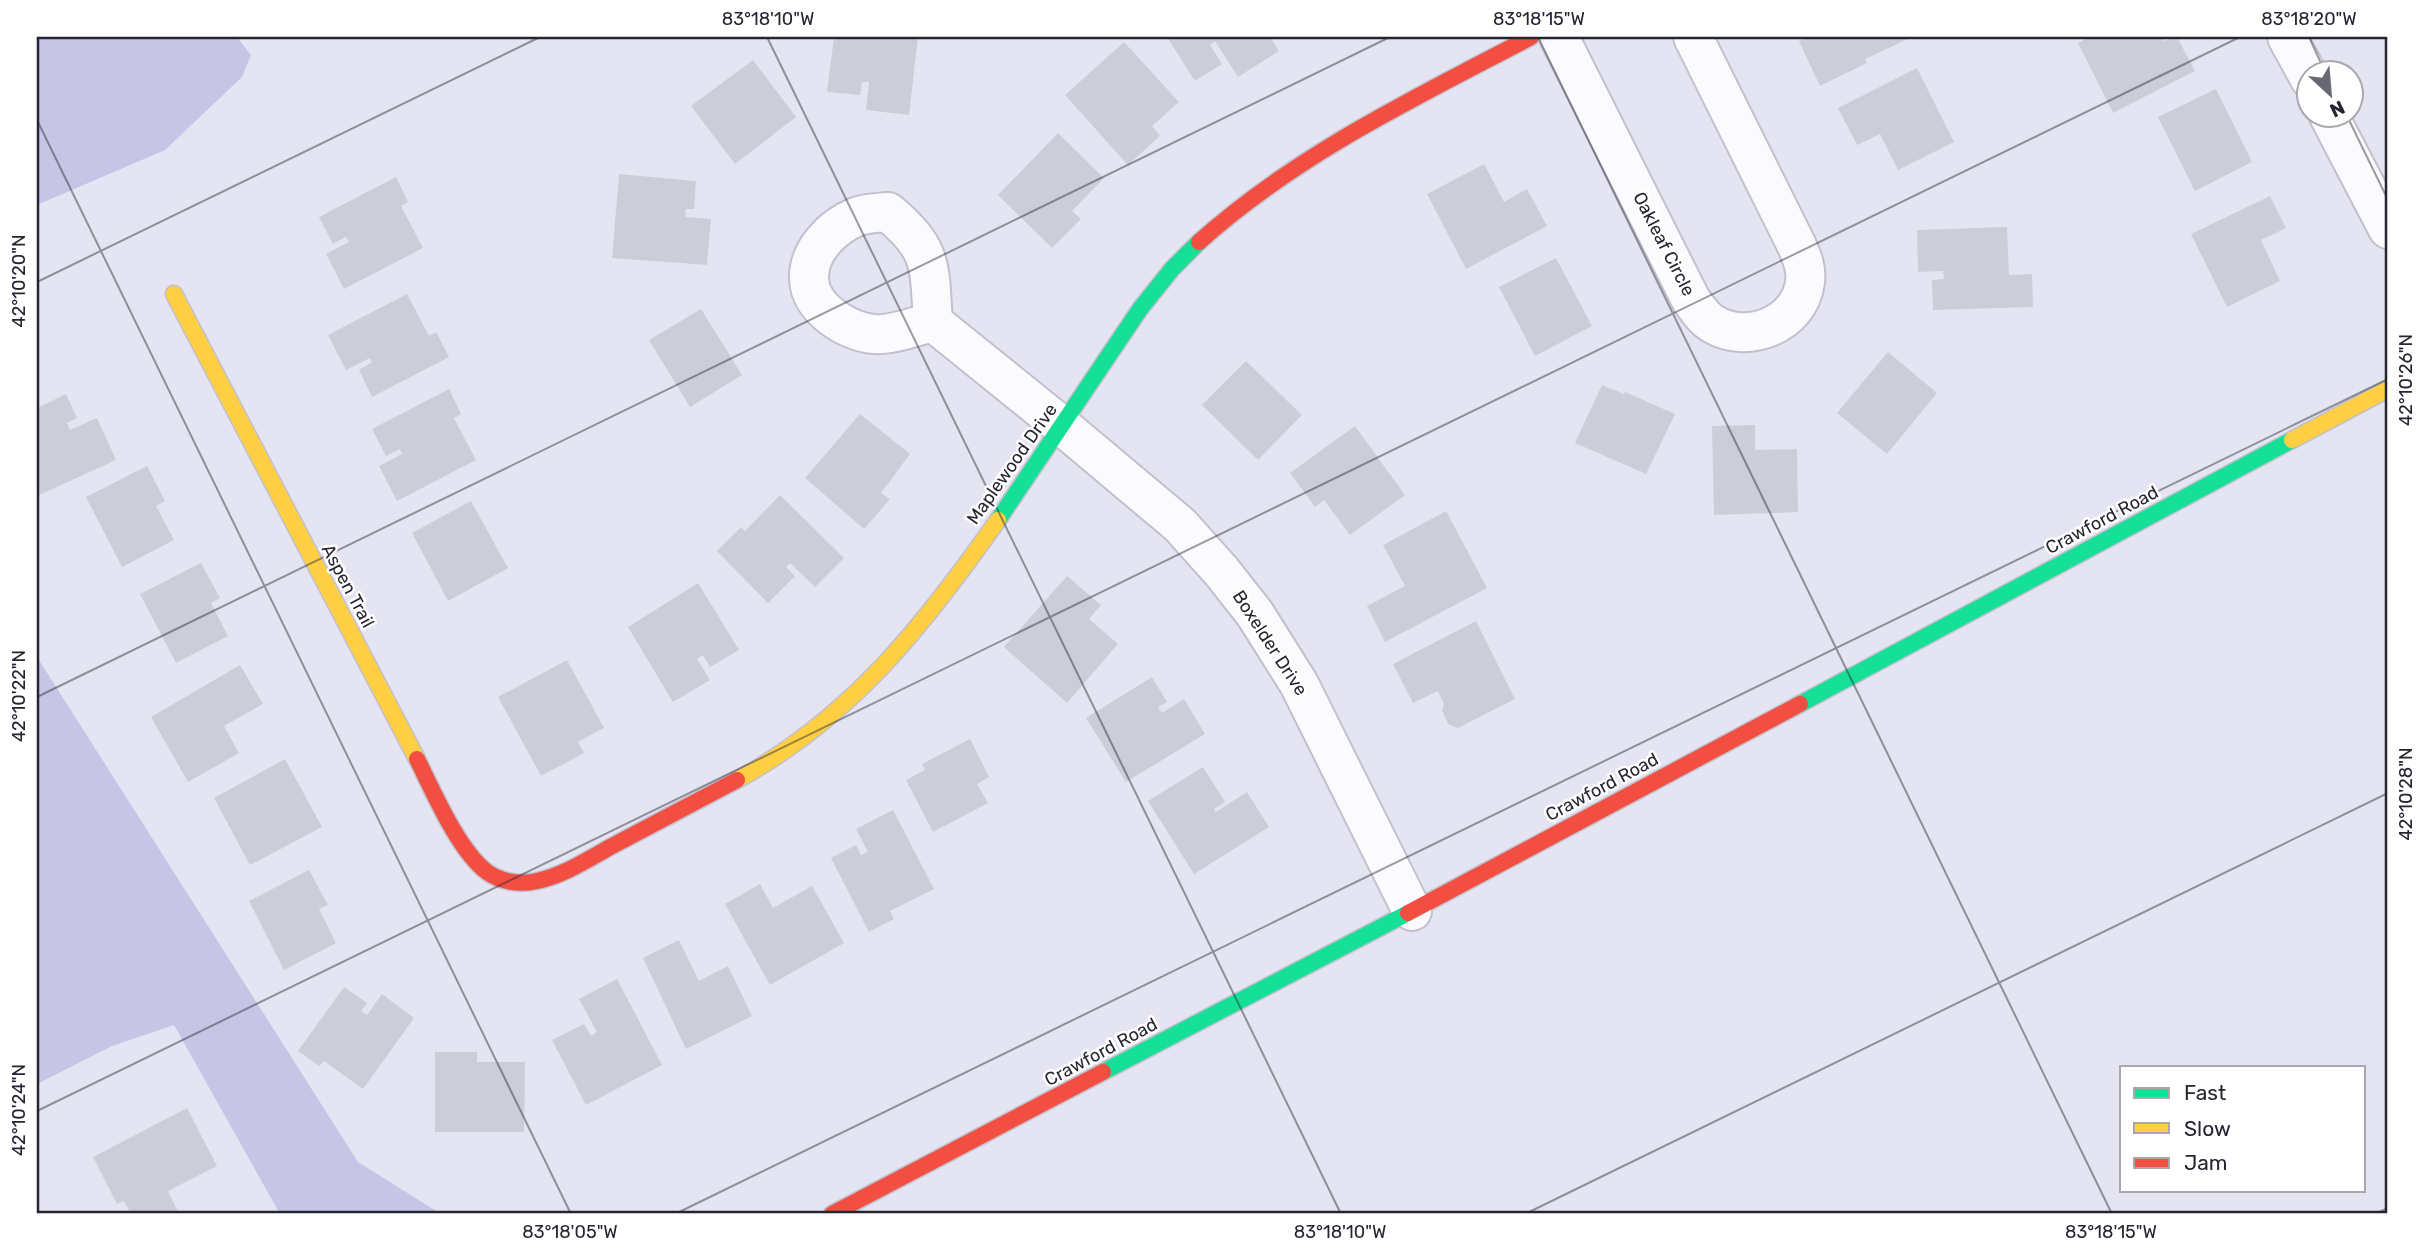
<svg xmlns="http://www.w3.org/2000/svg" width="2425" height="1251" font-family="Rubik,sans-serif">
<style>
.green{fill:#c6c5e6}
.building{fill:#cdcdda}
.lines{fill:none;stroke-linecap:round;stroke-linejoin:round}
.street-casing{stroke:#c1c0cd;stroke-width:42}
.fast-casing{stroke:#c1c0cd;stroke-width:19}
.slow-casing{stroke:#c1c0cd;stroke-width:19}
.jam-casing{stroke:#c1c0cd;stroke-width:19}
.street{stroke:#fbfbfd;stroke-width:38}
.fast{stroke:#16e098;stroke-width:16}
.slow{stroke:#ffcf43;stroke-width:16}
.jam{stroke:#f24e42;stroke-width:16}
.ticks{fill:none;stroke:#252531;stroke-width:2;stroke-opacity:0.45}
.labels{text-anchor:middle;dominant-baseline:central;stroke-width:5;stroke-linejoin:round;paint-order:stroke}
.street-label{font-size:18px;fill:#252531;stroke:#fff}
.neatline{fill:none;stroke:#252531;stroke-width:2.5}
.ticks-label{font-size:18px;text-anchor:middle;fill:#252531}
</style>
<rect width="100%" height="100%" fill="#e5e4f3"/>
<g class="green">
<polygon points="37,37 237,37 251,55 242,77 165,150 37,205"/>
<polygon points="37,657 358,1162 441,1214 280,1214 174,1025 112,1046 37,1084"/>
</g>
<g class="building">
<polygon points="834,37 918,37 909,115 866,110 869,82 862,82 860,95 827,92"/>
<polygon points="1167,37 1270,37 1279,51 1238,77 1215,41 1210,45 1222,64 1195,81"/>
<polygon points="1808,37 1912,37 1865,59 1867,63 1820,86 1799,41"/>
<polygon points="2090,37 2162,37 2164,41 2177,37 2195,71 2113,113 2078,43"/>
<polygon points="1124,42 1179,102 1152,126 1160,136 1128,165 1065,95"/>
<polygon points="753,60 796,117 735,164 691,106"/>
<polygon points="1917,68 1954,142 1898,170 1880,134 1857,145 1838,108"/>
<polygon points="2216,89 2252,162 2195,191 2158,117"/>
<polygon points="1058,133 1104,178 1072,211 1081,219 1052,248 998,195"/>
<polygon points="1484,164 1504,202 1527,189 1547,226 1466,269 1427,194"/>
<polygon points="619,174 696,181 694,209 686,209 685,217 711,219 707,265 612,258"/>
<polygon points="396,177 408,202 401,206 423,248 344,289 326,254 349,242 346,237 333,244 319,217"/>
<polygon points="2270,196 2286,228 2261,240 2280,281 2227,307 2191,234"/>
<polygon points="2007,227 2009,275 2032,274 2033,307 1933,310 1932,280 1944,279 1943,271 1918,272 1917,230"/>
<polygon points="1556,258 1592,326 1535,356 1499,287"/>
<polygon points="407,294 429,336 436,332 449,357 372,397 359,370 372,362 370,358 346,370 328,335"/>
<polygon points="701,309 742,375 690,407 649,340"/>
<polygon points="1888,352 1937,393 1887,454 1837,413"/>
<polygon points="1246,361 1302,415 1258,460 1202,405"/>
<polygon points="1602,385 1624,394 1625,392 1675,414 1646,474 1575,443"/>
<polygon points="449,389 461,414 454,418 476,460 397,501 379,466 402,454 400,449 386,456 372,429"/>
<polygon points="66,394 77,418 67,423 70,430 97,418 116,460 37,496 37,408"/>
<polygon points="860,414 910,454 881,493 890,499 864,529 805,478"/>
<polygon points="1755,425 1755,450 1797,449 1798,512 1714,515 1712,426"/>
<polygon points="1355,426 1405,495 1350,535 1324,500 1315,507 1290,473"/>
<polygon points="147,466 165,501 156,506 174,540 122,567 86,497"/>
<polygon points="780,495 844,558 815,587 790,563 786,567 795,576 768,603 717,551 741,527 745,531"/>
<polygon points="471,501 508,568 448,601 412,533"/>
<polygon points="1446,511 1487,588 1385,642 1367,606 1405,586 1383,545"/>
<polygon points="201,563 220,598 211,603 228,636 176,663 140,594"/>
<polygon points="1067,576 1101,605 1089,619 1118,644 1067,703 1004,647"/>
<polygon points="698,583 739,650 710,667 703,655 697,659 710,680 673,702 628,627"/>
<polygon points="1476,621 1515,699 1458,728 1448,724 1442,710 1444,704 1438,691 1413,703 1393,664"/>
<polygon points="567,660 604,728 578,742 584,753 541,776 498,697"/>
<polygon points="240,665 263,704 224,726 239,753 188,782 151,717"/>
<polygon points="1152,677 1167,702 1158,707 1162,713 1184,699 1205,734 1126,782 1086,718"/>
<polygon points="970,739 989,777 977,784 988,803 933,832 906,780 925,770 922,764"/>
<polygon points="285,759 322,827 250,865 214,798"/>
<polygon points="1203,767 1225,802 1214,809 1216,812 1247,792 1269,827 1194,874 1148,801"/>
<polygon points="893,810 934,889 890,911 894,919 869,932 831,858 856,845 861,855 868,852 856,829"/>
<polygon points="309,870 328,905 319,909 336,943 284,970 249,901"/>
<polygon points="760,884 773,908 812,886 844,943 770,985 725,904"/>
<polygon points="679,940 699,981 728,966 752,1016 686,1049 643,958"/>
<polygon points="617,979 662,1065 586,1105 552,1040 584,1024 591,1036 597,1032 579,999"/>
<polygon points="344,987 367,1003 361,1011 367,1015 382,994 414,1018 363,1089 324,1061 319,1066 298,1051"/>
<polygon points="435,1052 477,1052 477,1062 525,1062 524,1132 435,1132"/>
<polygon points="187,1108 217,1166 168,1191 179,1214 131,1214 124,1201 117,1204 93,1157"/>
</g>
<g class="lines">
<defs>
<g id="street">
<path d="M1559,37L1691,300C1698,309 1703,318 1713,324C1748,345 1800,324 1805,282C1807,269 1802,257 1797,246L1693,37"/>
<polyline points="2287,37 2310,79"/>
<polyline points="2329,116 2388,229"/>
<path d="M933,322C929,266 934,250 888,212C878,213 865,213 856,217C832,227 808,251 809,279C810,309 848,332 874,334C889,336 917,326 933,322L1062,426L1180,525L1222,572L1255,614L1299,684L1412,911"/>
</g>
<g id="fast">
<polyline points="998,520 1140,309 1172,269 1199,242"/>
<polyline points="1800,704 2292,440"/>
<polyline points="1103,1072 1408,913"/>
</g>
<g id="slow">
<polyline points="174,294 417,759"/>
<polyline points="2292,440 2388,389"/>
<path d="M737,780C852,717 924,625 998,520"/>
</g>
<g id="jam">
<path d="M1199,242C1297,154 1415,98 1531,37"/>
<path d="M417,759C433,791 458,850 487,872C501,882 520,885 537,881C565,875 590,858 614,845C655,823 696,802 737,780"/>
<polyline points="1408,913 1800,704"/>
<polyline points="832,1214 1103,1072"/>
</g>
</defs>
<use href="#street" class="street-casing"/>
<use href="#fast" class="fast-casing"/>
<use href="#slow" class="slow-casing"/>
<use href="#jam" class="jam-casing"/>
<use href="#street" class="street"/>
<use href="#fast" class="fast"/>
<use href="#slow" class="slow"/>
<use href="#jam" class="jam"/>
</g>
<path class="ticks" d="M767,37L1341,1214M1538,37L2112,1214M2309,37L2326,74M2347,116L2388,200M37,120L571,1214M37,282L540,37M37,697L1390,37M37,1111L2240,37M675,1214L2388,379M1525,1214L2388,793M2375,1214L2388,1208"/>
<g class="labels">
<g class="street-label">
<text transform="translate(1664 244) rotate(63)">Oakleaf Circle</text>
<text transform="translate(1012 464) rotate(-55)">Maplewood Drive</text>
<text transform="translate(2102 520) rotate(-28)">Crawford Road</text>
<text transform="translate(348 586) rotate(62)">Aspen Trail</text>
<text transform="translate(1270 643) rotate(57)">Boxelder Drive</text>
<text transform="translate(1602 787) rotate(-28)">Crawford Road</text>
<text transform="translate(1101 1052) rotate(-28)">Crawford Road</text>
</g>
</g>
<rect width="2425" height="1251" fill="none" stroke="#ffffff" stroke-width="77"/>
<rect x="2120" y="1066" width="245" height="126" fill="#ffffff" stroke="#a8a8ad" stroke-width="2"/>
<rect x="2134" y="1088" width="35" height="10" fill="#16e098" stroke="#a8a8ad" stroke-width="2"/>
<text x="2184" y="1100" font-size="21" fill="#252531">Fast</text>
<rect x="2134" y="1123" width="35" height="10" fill="#ffcf43" stroke="#a8a8ad" stroke-width="2"/>
<text x="2184" y="1136" font-size="21" fill="#252531">Slow</text>
<rect x="2134" y="1158" width="35" height="10" fill="#f24e42" stroke="#a8a8ad" stroke-width="2"/>
<text x="2184" y="1170" font-size="21" fill="#252531">Jam</text>
<g transform="translate(2330 94) rotate(154)"><circle r="33" fill="#ffffff" stroke="#a8a8ad" stroke-width="2"/>
<path d="M0-5L12 26L0 18L-12 26Z" fill="#686875"/>
<text y="-10" font-size="19" font-weight="bold" text-anchor="middle" fill="#252531">N</text>
</g>
<rect x="38" y="38" width="2348" height="1174" class="neatline"/>
<g class="ticks-label">
<text x="768" y="25">83°18'10"W</text>
<text x="1539" y="25">83°18'15"W</text>
<text x="2309" y="25">83°18'20"W</text>
<text transform="translate(19 281) rotate(-90)" y="6">42°10'20"N</text>
<text transform="translate(2406 380) rotate(-90)" y="6">42°10'26"N</text>
<text transform="translate(19 696) rotate(-90)" y="6">42°10'22"N</text>
<text transform="translate(2406 794) rotate(-90)" y="6">42°10'28"N</text>
<text transform="translate(19 1110) rotate(-90)" y="6">42°10'24"N</text>
<text x="570" y="1238">83°18'05"W</text>
<text x="1340" y="1238">83°18'10"W</text>
<text x="2111" y="1238">83°18'15"W</text>
</g>
</svg>
